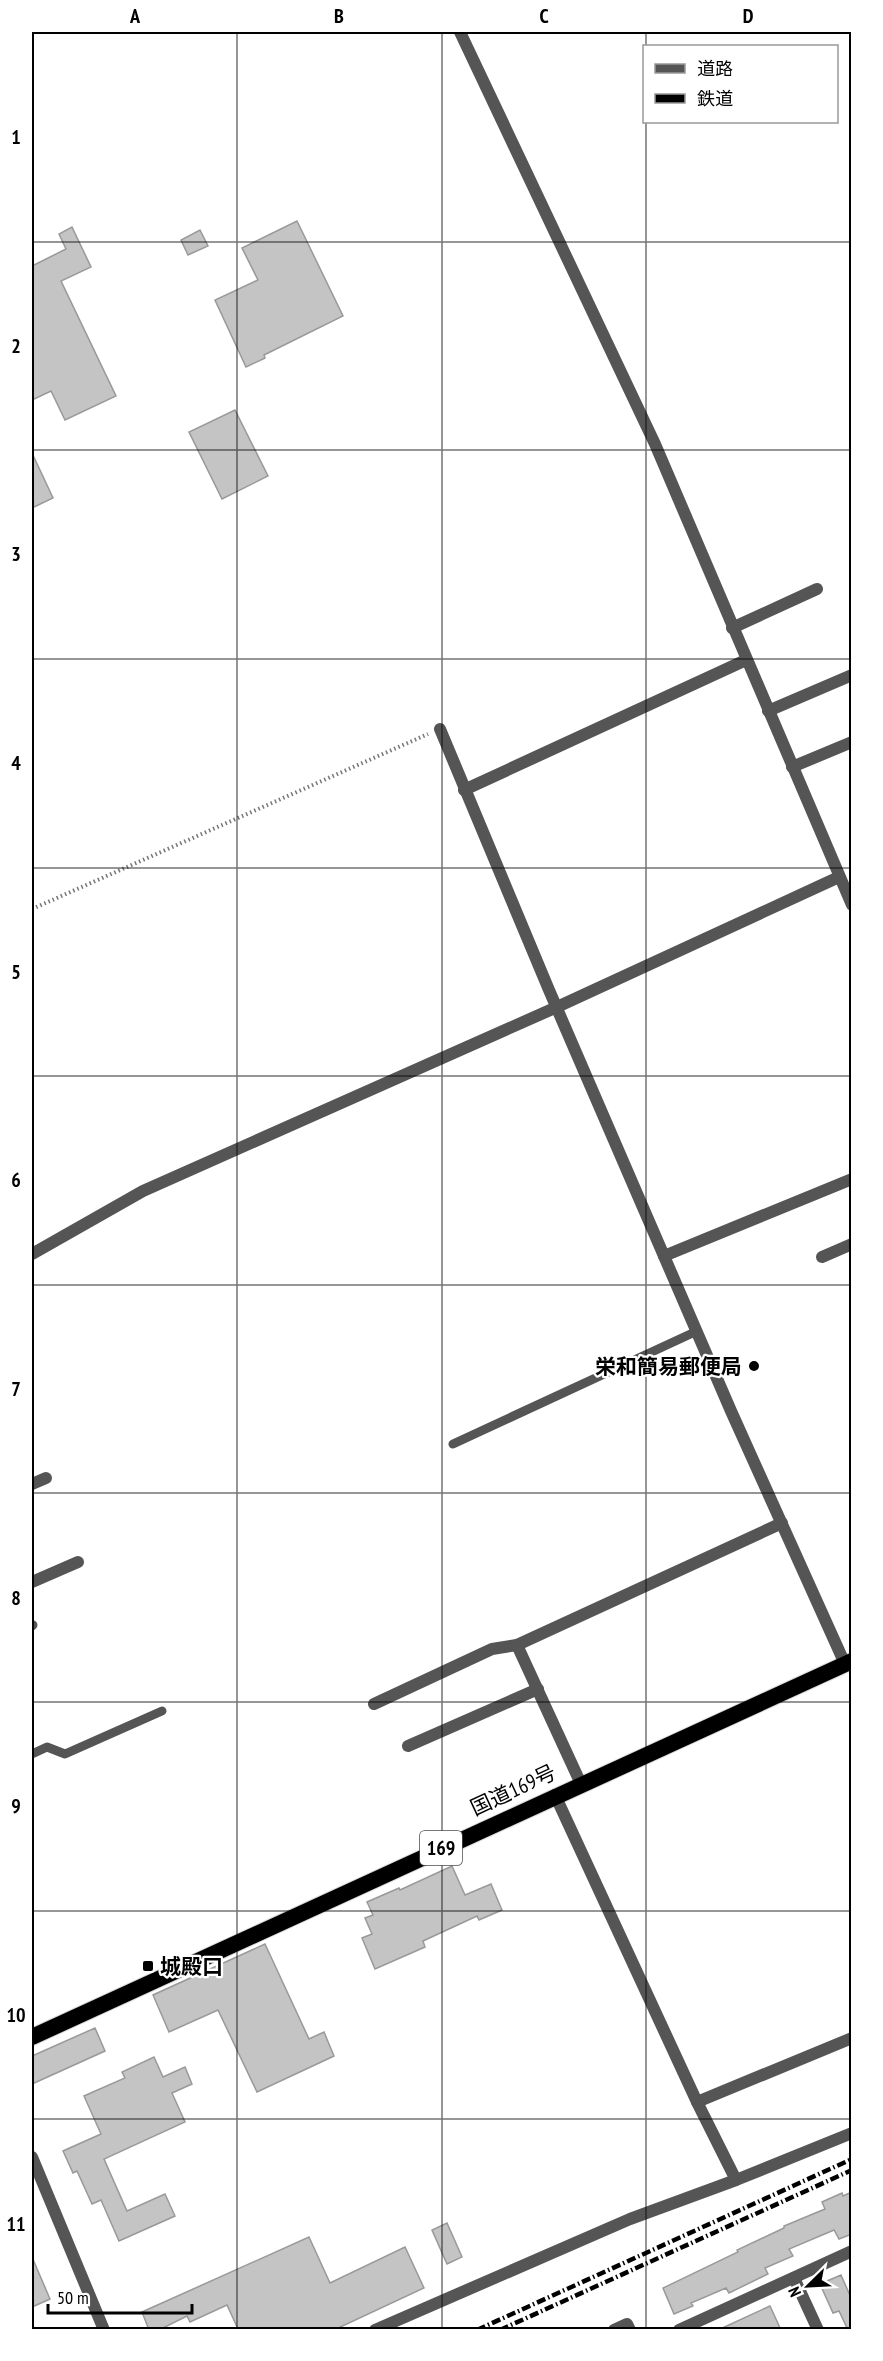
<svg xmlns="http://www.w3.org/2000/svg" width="883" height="2361" font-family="'PT Sans Narrow','Noto Sans JP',sans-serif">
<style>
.building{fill:#c4c4c4;stroke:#999;stroke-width:1.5}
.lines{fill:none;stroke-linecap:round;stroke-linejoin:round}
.trunk-casing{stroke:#dbdbdb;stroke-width:18}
.path{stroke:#777;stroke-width:4;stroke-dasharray:1.5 3;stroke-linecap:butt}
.service{stroke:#555;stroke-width:9}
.minor{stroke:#555;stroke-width:12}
.tertiary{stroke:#555;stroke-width:12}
.trunk{stroke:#000;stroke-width:16}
.rail{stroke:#000;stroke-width:4.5;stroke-dasharray:9 3 1.5 3;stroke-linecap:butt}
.grid{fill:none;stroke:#000;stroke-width:1.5;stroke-opacity:0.55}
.poi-dot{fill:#000;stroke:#fff;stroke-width:2}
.labels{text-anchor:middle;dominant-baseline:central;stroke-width:4.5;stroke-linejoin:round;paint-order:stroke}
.shield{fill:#fff;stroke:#4c4c4c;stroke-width:1.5}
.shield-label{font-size:20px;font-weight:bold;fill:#000}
.poi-label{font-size:21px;font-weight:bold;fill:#000;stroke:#fff;text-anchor:end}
.street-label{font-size:21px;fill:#000;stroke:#fff}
.neatline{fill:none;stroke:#000;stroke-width:2}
.grid-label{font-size:20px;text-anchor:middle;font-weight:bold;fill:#000}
</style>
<rect width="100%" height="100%" fill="#fff"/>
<g class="building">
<polygon points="297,221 343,316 264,355 265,358 246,367 215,300 258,280 242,248"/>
<polygon points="72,227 91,267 61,281 116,396 65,420 51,391 32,400 32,266 66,249 59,234"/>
<polygon points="200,230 208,246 188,255 181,240"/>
<polygon points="235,410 268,476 222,499 189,432"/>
<polygon points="32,453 53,498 32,508"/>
<polygon points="452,1866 465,1895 491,1884 502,1910 479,1920 477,1916 423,1941 425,1947 375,1969 362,1938 372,1934 365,1918 373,1915 367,1902 399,1888 400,1890"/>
<polygon points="265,1944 309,2039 324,2032 334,2056 257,2092 218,2010 169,2032 153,1995"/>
<polygon points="95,2028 105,2051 32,2084 32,2056"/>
<polygon points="154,2057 163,2077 185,2067 192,2084 172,2093 185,2122 104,2159 127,2211 165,2194 175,2216 119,2241 101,2200 92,2204 77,2171 73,2173 63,2151 101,2134 84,2096 125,2078 122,2072"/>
<polygon points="852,2192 852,2234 839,2239 834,2230 789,2249 793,2256 765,2268 768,2274 729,2293 726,2288 691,2303 693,2306 674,2314 663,2288 738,2252 737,2250 784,2228 784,2226 825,2209 822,2202 842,2193 843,2196"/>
<polygon points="447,2223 462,2257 447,2264 432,2230"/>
<polygon points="309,2237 330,2283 405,2247 424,2288 334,2330 238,2329 227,2305 190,2322 187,2316 159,2330 149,2330 142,2312"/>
<polygon points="32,2257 50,2299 32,2307"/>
<polygon points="841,2275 852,2300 852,2330 848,2330 839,2311 833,2313 820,2284"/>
<polygon points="770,2306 781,2330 718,2330"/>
</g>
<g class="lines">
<defs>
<polyline id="trunk" points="32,2037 852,1661"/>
</defs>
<use href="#trunk" class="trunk-casing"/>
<polyline class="path" points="32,909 428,734"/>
<g class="service">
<polyline points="453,1444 697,1331"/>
<polyline points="32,1626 33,1625"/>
<polyline points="32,1754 47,1747 65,1754 162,1711"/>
</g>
<g class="minor">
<polyline points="460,32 655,444 852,905"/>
<polyline points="732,628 817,589"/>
<polyline points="768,711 852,675"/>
<polyline points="440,729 549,990 731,1411 845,1664"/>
<polyline points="792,767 852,742"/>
<polyline points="464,790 746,660"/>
<polyline points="32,1254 143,1191 557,1007 839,877"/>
<polyline points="664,1256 852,1179"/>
<polyline points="822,1257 852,1244"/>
<polyline points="32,1484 46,1478"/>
<polyline points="32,1582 78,1562"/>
<polyline points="374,1704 492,1649 517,1645"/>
<polyline points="408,1746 538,1689"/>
<polyline points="581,1784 517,1645 782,1523"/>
<polyline points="555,1795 697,2102 736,2180"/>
<polyline points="697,2102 852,2038"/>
<polyline points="614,2330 627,2324 630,2330"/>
<polyline points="679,2330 852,2251"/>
</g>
<g class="tertiary">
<polyline points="32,2157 104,2330"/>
<polyline points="794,2278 818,2330"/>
<polyline points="375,2330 630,2219 736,2180 852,2133"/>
</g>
<use href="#trunk" class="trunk"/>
<g class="rail">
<polyline points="477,2330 852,2159"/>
<polyline points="500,2330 852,2170"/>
</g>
</g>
<path class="grid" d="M237,32V2330M442,32V2330M646,32V46M646,122V2330M32,242H852M32,450H852M32,659H852M32,868H852M32,1076H852M32,1285H852M32,1493H852M32,1702H852M32,1911H852M32,2119H852"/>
<g class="poi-dot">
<circle cx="754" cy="1366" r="6"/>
<rect x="142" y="1960" width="12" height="12" rx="3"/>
</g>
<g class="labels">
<rect class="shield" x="420" y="1831" width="42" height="34" rx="4.5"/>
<g class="shield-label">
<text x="441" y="1848">169</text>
</g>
<g class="poi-label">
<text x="742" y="1366">栄和簡易郵便局</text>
<text x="160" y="1966" text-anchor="start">城殿口</text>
</g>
<g class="street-label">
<text transform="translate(513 1790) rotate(-25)">国道169号</text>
</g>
</g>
<rect width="883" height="2361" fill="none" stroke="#ffffff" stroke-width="66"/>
<rect x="643" y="45" width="195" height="78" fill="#ffffff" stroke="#999999" stroke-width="1.5"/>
<rect x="655" y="64" width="30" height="9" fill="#555555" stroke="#999999" stroke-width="1.5"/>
<text x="697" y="75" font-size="18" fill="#000000">道路</text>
<rect x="655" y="94" width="30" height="9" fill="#000000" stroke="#999999" stroke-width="1.5"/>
<text x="697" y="105" font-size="18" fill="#000000">鉄道</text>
<g transform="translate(808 2286) rotate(246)" stroke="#ffffff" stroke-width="4.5" paint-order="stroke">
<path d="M0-4.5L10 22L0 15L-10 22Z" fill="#000000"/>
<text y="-9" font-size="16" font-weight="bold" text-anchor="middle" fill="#000000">N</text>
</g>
<path d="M48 2304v9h144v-9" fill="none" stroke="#000000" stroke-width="3"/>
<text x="57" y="2304" font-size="18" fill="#000000" stroke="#ffffff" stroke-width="4.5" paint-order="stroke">50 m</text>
<rect x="33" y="33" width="817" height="2295" class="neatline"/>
<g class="grid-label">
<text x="135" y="23">A</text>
<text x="339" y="23">B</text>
<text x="544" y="23">C</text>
<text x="748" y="23">D</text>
<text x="16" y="144">1</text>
<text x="16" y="353">2</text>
<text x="16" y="561">3</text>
<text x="16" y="770">4</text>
<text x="16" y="979">5</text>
<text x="16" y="1187">6</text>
<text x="16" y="1396">7</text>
<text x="16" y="1605">8</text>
<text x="16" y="1813">9</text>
<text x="16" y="2022">10</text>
<text x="16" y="2231">11</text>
</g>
</svg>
